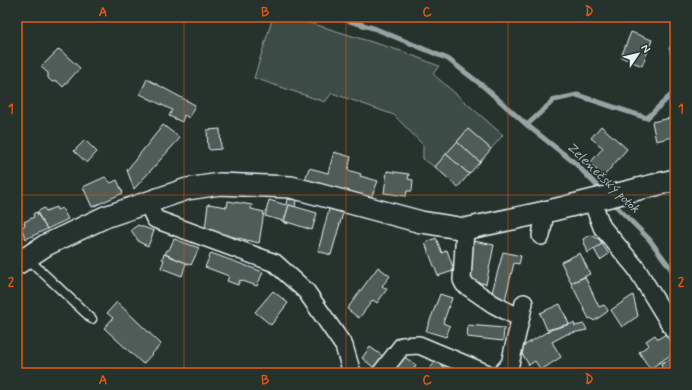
<svg xmlns="http://www.w3.org/2000/svg" width="692" height="390" font-family="Mynerve,sans-serif">
<style>
.green{fill:#3e4b47;stroke:#939ea0}
.lines{fill:none;stroke-linecap:round;stroke-linejoin:round}
.stream{stroke:#98a3a5;stroke-width:5}
.building{fill:#505c59;stroke:#e8f1f8}
.service-casing{stroke:#e8f1f8;stroke-width:11}
.minor-casing{stroke:#e8f1f8;stroke-width:20}
.tertiary-casing{stroke:#e8f1f8;stroke-width:24}
.service{stroke:#26332d;stroke-width:8}
.minor{stroke:#26332d;stroke-width:17}
.tertiary{stroke:#26332d;stroke-width:21}
.grid{fill:none;stroke:#e8590c;stroke-width:1;stroke-opacity:0.55}
.labels{text-anchor:middle;dominant-baseline:central;stroke-width:3.5;stroke-linejoin:round;paint-order:stroke}
.water-label{font-size:13px;font-style:italic;fill:#b3bdc0;stroke:#26332d}
.neatline{fill:none;stroke:#e8590c;stroke-width:1.5}
.grid-label{font-size:13px;text-anchor:middle;font-weight:bold;fill:#e8590c}
</style>
<rect width="100%" height="100%" fill="#26332d"/>
<filter id="ink" filterUnits="userSpaceOnUse"><feTurbulence type="fractalNoise" baseFrequency=".025" numOctaves="2"/><feDisplacementMap in="SourceGraphic" scale="8" xChannelSelector="R" yChannelSelector="G"/><feConvolveMatrix kernelMatrix="1 2 1 2 8 2 1 2 1" color-interpolation-filters="sRGB"/></filter>
<g filter="url(#ink)">
<polygon class="green" points="273,17 291,17 404,52 439,66 433,74 503,135 491,149 468,129 435,167 423,159 423,145 394,115 332,93 325,102 254,78"/>
<g class="lines">
<g class="stream">
<polyline points="337,17 376,29 448,59 483,86 527,125"/>
<polyline points="603,192 575,163 527,125 554,100 577,95 647,118 671,95 675,96"/>
<polyline points="611,201 649,239 675,274"/>
</g>
</g>
<g class="building">
<polygon points="631,32 652,40 642,66 621,57"/>
<polygon points="675,35 675,55 670,53 671,50 669,49"/>
<polygon points="59,49 80,68 63,87 57,81 52,82 48,78 48,73 41,67"/>
<polygon points="147,79 195,105 189,118 184,115 182,122 169,116 172,110 140,94"/>
<polygon points="675,117 675,146 673,137 656,141 652,122"/>
<polygon points="163,125 180,138 134,189 127,170"/>
<polygon points="601,126 627,149 603,177 590,163 603,148 591,138"/>
<polygon points="220,129 221,149 210,150 208,148 207,130"/>
<polygon points="468,129 491,149 480,162 457,142"/>
<polygon points="85,140 97,152 87,163 74,151"/>
<polygon points="457,142 480,162 469,174 446,154"/>
<polygon points="334,152 351,157 348,170 361,174 360,176 378,181 371,198 305,180 309,168 328,173"/>
<polygon points="446,154 469,174 458,187 435,167"/>
<polygon points="387,171 409,174 408,179 413,180 412,191 407,191 406,196 384,193"/>
<polygon points="105,177 111,183 117,180 123,193 92,207 83,187"/>
<polygon points="287,199 296,200 295,207 289,205 284,221 288,223 288,224 283,222 283,221 265,216 269,200 286,205"/>
<polygon points="228,201 252,205 251,209 264,212 259,243 205,230 208,204 227,207"/>
<polygon points="289,205 317,213 312,230 284,221"/>
<polygon points="56,207 57,210 62,208 68,219 47,229 37,212 44,208 46,211"/>
<polygon points="329,209 343,213 331,255 318,251"/>
<polygon points="36,212 47,229 26,239 21,228 25,225 24,222 34,217 33,214"/>
<polygon points="138,225 154,231 148,246 139,242 131,230"/>
<polygon points="591,235 600,240 602,244 588,253 583,239"/>
<polygon points="436,238 442,253 447,250 453,267 453,271 438,276 425,243"/>
<polygon points="174,239 199,248 191,265 165,254 167,250 169,250"/>
<polygon points="474,241 494,245 486,284 468,280"/>
<polygon points="602,244 609,254 600,260 594,249"/>
<polygon points="503,252 521,256 519,264 514,263 505,300 491,296"/>
<polygon points="211,253 263,272 257,286 240,280 238,285 227,281 229,276 205,267"/>
<polygon points="580,253 590,274 571,283 561,262"/>
<polygon points="164,254 186,263 182,276 161,268 164,260 162,259"/>
<polygon points="378,267 390,276 382,286 387,289 377,303 373,300 359,318 347,309"/>
<polygon points="585,277 599,307 604,305 608,310 607,312 594,321 591,318 589,319 571,283"/>
<polygon points="273,291 288,303 271,325 255,312"/>
<polygon points="440,294 452,298 443,323 450,326 446,337 426,331"/>
<polygon points="633,295 638,316 622,327 611,310"/>
<polygon points="117,302 161,344 143,364 104,328 113,318 107,313"/>
<polygon points="560,304 569,324 547,330 540,313"/>
<polygon points="574,323 575,326 584,324 587,330 567,334 552,342 561,357 541,370 535,361 529,365 521,352 525,345 550,330"/>
<polygon points="468,325 504,328 503,341 467,337"/>
<polygon points="669,332 675,343 675,352 650,369 639,352 649,345 646,341 655,335 658,339"/>
<polygon points="370,347 387,359 378,371 362,358"/>
<polygon points="403,356 416,365 411,373 391,373"/>
<polygon points="675,358 675,373 663,373 661,363"/>
<polygon points="436,361 448,371 446,373 426,373"/>
</g>
<g class="lines">
<defs>
<polyline id="service" points="27,258 92,319"/>
<g id="minor">
<polyline points="592,201 602,227 636,268 675,332"/>
<polyline points="147,202 155,219 275,263 306,291 344,346 352,373"/>
<polyline points="465,229 462,280 464,284 493,304 520,318"/>
<polyline points="541,236 545,212"/>
<polyline points="381,373 402,346 419,345 486,373"/>
<polyline points="502,373 510,364 524,303"/>
</g>
<polyline id="tertiary" points="17,264 46,245 105,217 187,189 220,184 291,187 421,222 465,229 545,212 675,180"/>
</defs>
<use href="#service" class="service-casing"/>
<use href="#minor" class="minor-casing"/>
<use href="#tertiary" class="tertiary-casing"/>
<use href="#service" class="service"/>
<use href="#minor" class="minor"/>
<use href="#tertiary" class="tertiary"/>
</g>
</g>
<path class="grid" d="M184,17V373M346,17V373M508,17V373M17,195H675"/>
<g class="labels">
<g class="water-label">
<text transform="translate(603 178) rotate(44)">Zelenečský potok</text>
</g>
</g>
<rect width="692" height="390" fill="none" stroke="#26332d" stroke-width="44"/>
<g transform="translate(638 54) rotate(55)" stroke="#26332d" stroke-width="3" paint-order="stroke">
<path d="M0-3L7 15L0 10L-7 15Z" fill="#e8f1f8"/>
<text y="-6" font-size="11" font-weight="bold" text-anchor="middle" fill="#e8f1f8">N</text>
</g>
<rect x="22" y="22" width="648" height="346" class="neatline"/>
<g class="grid-label">
<text x="103" y="16">A</text>
<text x="265" y="16">B</text>
<text x="427" y="16">C</text>
<text x="589" y="16">D</text>
<text x="11" y="113">1</text>
<text x="681" y="113">1</text>
<text x="11" y="286">2</text>
<text x="681" y="286">2</text>
<text x="103" y="384">A</text>
<text x="265" y="384">B</text>
<text x="427" y="384">C</text>
<text x="589" y="384">D</text>
</g>
</svg>
